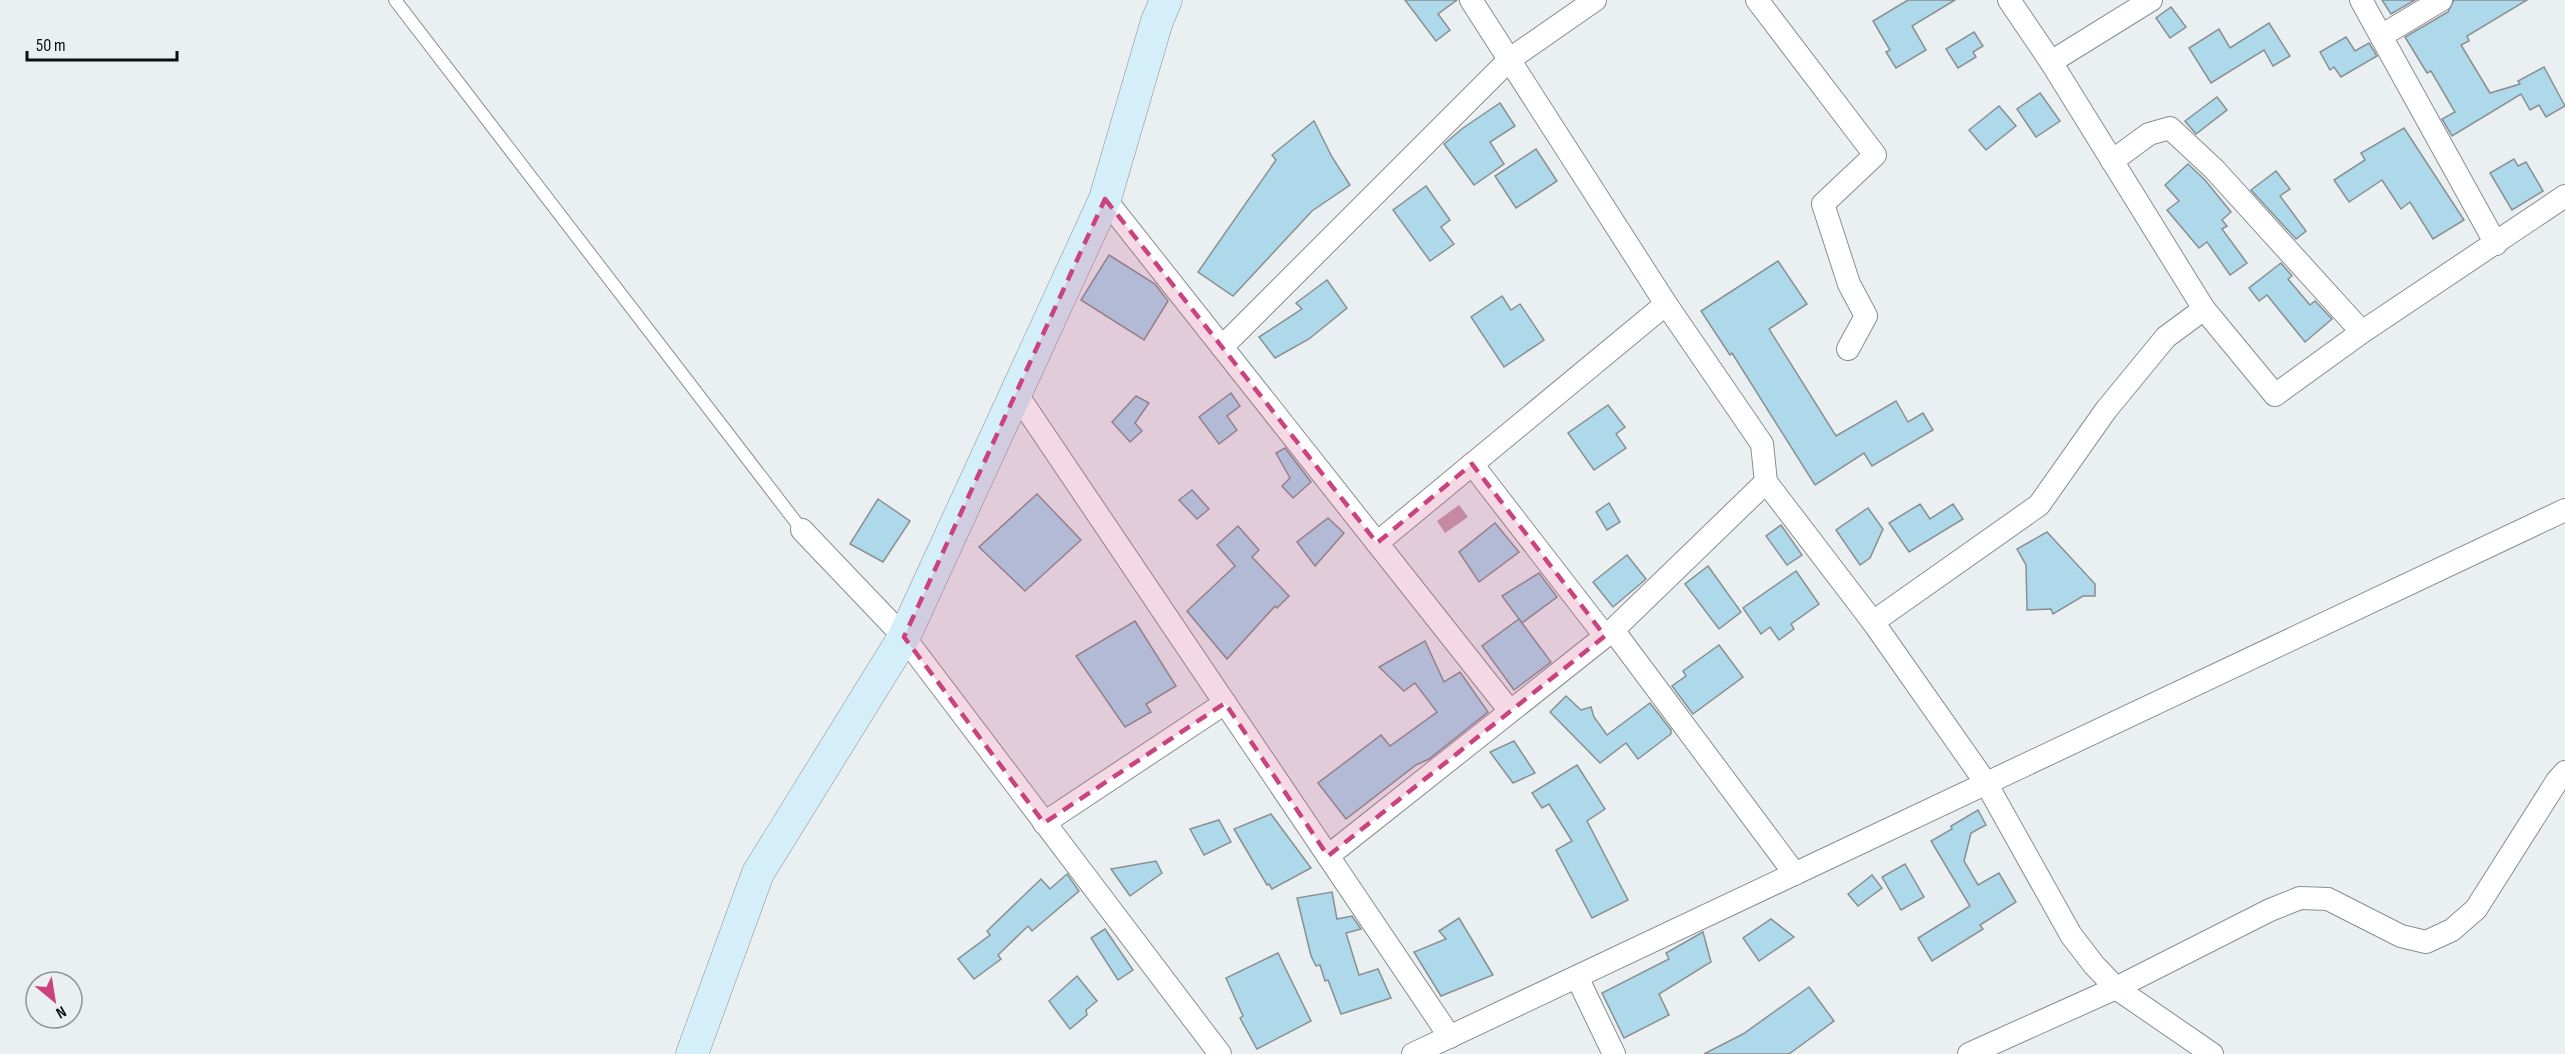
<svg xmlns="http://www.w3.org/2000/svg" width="2565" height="1054" font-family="'Sofia Sans Condensed',sans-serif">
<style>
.water{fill:#c59caa}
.building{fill:#add9eb;stroke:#8a8f91;stroke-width:1.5}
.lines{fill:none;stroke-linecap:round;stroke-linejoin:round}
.lane-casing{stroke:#8a8e90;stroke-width:14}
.street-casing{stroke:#8a8e90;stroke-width:24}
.secondary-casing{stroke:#8a8e90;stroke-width:33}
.lane{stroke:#fff;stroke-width:12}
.street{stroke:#fff;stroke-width:22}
.secondary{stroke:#d4eff9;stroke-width:32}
.marked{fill:#ca427e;fill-opacity:0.2;stroke:#ca427e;stroke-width:4.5;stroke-dasharray:12 8;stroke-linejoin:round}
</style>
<rect width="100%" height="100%" fill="#eaeff1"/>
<polygon class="water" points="1459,505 1468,517 1445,533 1437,521"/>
<g class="building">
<polygon points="1405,0 1457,0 1438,14 1450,30 1436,41"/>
<polygon points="1908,0 1955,0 1912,26 1926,50 1896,68 1886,52 1890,50 1873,21"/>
<polygon points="2382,0 2415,0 2391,14"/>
<polygon points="2454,0 2527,0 2467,36 2469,41 2461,45 2490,93 2520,84 2518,81 2544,67 2565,106 2546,117 2539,105 2530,110 2521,94 2452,136 2442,119 2455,112 2431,71 2427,73 2405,37 2448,12"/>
<polygon points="2171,7 2186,27 2170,38 2156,18"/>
<polygon points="2269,23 2290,56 2273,66 2264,50 2211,83 2189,48 2219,29 2230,48"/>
<polygon points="1974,32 1983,46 1973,52 1976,57 1958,68 1946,49"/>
<polygon points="2346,37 2355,51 2369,43 2377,56 2341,77 2334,67 2330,70 2320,52"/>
<polygon points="2040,93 2060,121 2036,137 2017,109"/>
<polygon points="2217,97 2227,110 2196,134 2185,121"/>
<polygon points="1500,103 1515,126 1490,142 1504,164 1474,185 1444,144 1463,128"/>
<polygon points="1999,106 2016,126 1986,150 1969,130"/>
<polygon points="1314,121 1332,157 1350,185 1312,211 1233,296 1198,272 1276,160 1272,155"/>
<polygon points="2404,128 2464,220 2433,239 2410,202 2401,209 2382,180 2349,202 2334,180 2365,160 2361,153"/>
<polygon points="1536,149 1557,181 1516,208 1495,176"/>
<polygon points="2514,159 2518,166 2526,162 2543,191 2512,210 2490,173"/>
<polygon points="2188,164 2205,180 2231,212 2222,220 2227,226 2222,229 2247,263 2230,275 2207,242 2199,248 2167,210 2179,201 2165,185"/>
<polygon points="2276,171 2290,189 2280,196 2306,231 2296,239 2251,190"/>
<polygon points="1426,186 1450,220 1441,227 1454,244 1430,261 1393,210"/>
<polygon points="1109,255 1155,284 1168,301 1144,340 1081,300"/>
<polygon points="1778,261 1807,304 1769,329 1836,436 1896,401 1908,422 1923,413 1933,430 1872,466 1864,453 1815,485 1732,353 1730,355 1701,311"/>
<polygon points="2281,263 2292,276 2288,279 2310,305 2315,301 2332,319 2305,342 2267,295 2259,301 2249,288"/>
<polygon points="1327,280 1347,308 1309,339 1275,358 1259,337 1302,309 1296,303"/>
<polygon points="1502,296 1511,310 1520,304 1544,340 1504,367 1471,317"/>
<polygon points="1231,393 1240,406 1227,416 1237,430 1219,444 1199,417"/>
<polygon points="1136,396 1149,403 1135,423 1142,431 1130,442 1112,422"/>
<polygon points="1608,405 1625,427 1616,434 1626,448 1594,470 1568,433"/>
<polygon points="1285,448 1311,482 1293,498 1282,486 1290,478 1276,453"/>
<polygon points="1192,490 1209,509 1197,519 1179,500"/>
<polygon points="1037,494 1081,540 1025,591 979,547"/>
<polygon points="878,499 910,521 883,562 850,544"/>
<polygon points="1609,503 1620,522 1607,530 1596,512"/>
<polygon points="1920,504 1930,519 1953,504 1963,519 1909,552 1889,523"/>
<polygon points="1868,508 1883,529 1870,558 1860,565 1836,530"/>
<polygon points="1328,518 1344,533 1315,566 1297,542"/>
<polygon points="1495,523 1519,552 1479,582 1459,552"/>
<polygon points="1781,525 1802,555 1787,565 1766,536"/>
<polygon points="1238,526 1259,550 1252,557 1289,596 1277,608 1275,606 1227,659 1187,611 1235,566 1217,545"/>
<polygon points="2047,532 2095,584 2095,596 2083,596 2053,614 2051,609 2027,610 2026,565 2017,549"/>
<polygon points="1627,555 1646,579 1613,607 1593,582"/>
<polygon points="1708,566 1741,612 1719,629 1685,584"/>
<polygon points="1796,571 1819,604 1791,624 1794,629 1779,640 1770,627 1761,634 1743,608"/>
<polygon points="1539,573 1557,597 1522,623 1502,596"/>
<polygon points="1519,619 1551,662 1514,690 1482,646"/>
<polygon points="1135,621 1176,686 1146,704 1151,712 1125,727 1076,656"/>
<polygon points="1425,641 1444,682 1460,672 1488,712 1429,759 1416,765 1346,819 1318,783 1381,735 1390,746 1437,712 1415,683 1404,691 1379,667"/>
<polygon points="1719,645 1743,677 1693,714 1672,686 1686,676 1683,671"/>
<polygon points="1566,696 1581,710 1591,707 1594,717 1607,735 1650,703 1671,730 1671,734 1638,759 1626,743 1600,763 1550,712"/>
<polygon points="1514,741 1535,773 1513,783 1490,752"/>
<polygon points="1577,765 1605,809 1587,821 1628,900 1592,918 1556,850 1572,841 1549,804 1542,808 1532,793"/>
<polygon points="1978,810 1986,825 1971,833 1964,861 1978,885 1999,873 2016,902 1980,925 1983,929 1932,961 1918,938 1970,906 1931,841 1952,829 1951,826"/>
<polygon points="1271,814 1311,868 1272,889 1269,884 1267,885 1234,829"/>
<polygon points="1219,820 1231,842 1204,855 1190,829"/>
<polygon points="1156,861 1162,873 1130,896 1111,869"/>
<polygon points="1905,864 1924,897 1901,910 1882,877"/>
<polygon points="1067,874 1079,891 1032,931 1028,926 998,955 1001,959 974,979 958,959 990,935 987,931 1041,879 1050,889"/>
<polygon points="1872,875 1882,888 1858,906 1848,894"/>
<polygon points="1332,892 1337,919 1352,916 1361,929 1346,933 1359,975 1378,969 1391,998 1341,1014 1328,980 1325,981 1320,965 1316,966 1311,956 1297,898"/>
<polygon points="1459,918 1493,975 1441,996 1414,952 1446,939 1439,931"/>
<polygon points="1771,919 1794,937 1759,961 1743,938"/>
<polygon points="1105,929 1133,970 1118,980 1091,938"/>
<polygon points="1703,932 1711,962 1659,994 1669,1015 1624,1038 1602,993 1669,959 1666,953"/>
<polygon points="1278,953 1311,1021 1257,1049 1240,1018 1243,1016 1226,978"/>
<polygon points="1077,976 1097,1001 1086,1010 1087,1015 1070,1029 1049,1001"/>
<polygon points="1809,987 1834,1021 1789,1054 1704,1054 1743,1034"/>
</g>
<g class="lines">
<defs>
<polyline id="lane" points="395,0 802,530"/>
<g id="street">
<polyline points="1471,0 1666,304 1762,444 1766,482 1873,622 1986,783 2071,935 2094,965 2116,988 2212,1054"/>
<polyline points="1757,0 1875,155 1823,204 1849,284 1866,316 1848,349"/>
<polyline points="2009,0 2051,62 2204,309 2275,395 2362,332 2565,196"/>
<polyline points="2361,0 2496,244"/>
<polyline points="2381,36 2441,0"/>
<polyline points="2051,62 2151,0"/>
<polyline points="2112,161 2149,134 2170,128 2214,169 2362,332"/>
<polyline points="1105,199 1510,711"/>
<polyline points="1222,347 1510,59 1595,0"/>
<polyline points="1016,393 1450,1037"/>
<polyline points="1472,464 1605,636"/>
<polyline points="802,530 904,637 1220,1054"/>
<polyline points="1377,543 1666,304"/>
<polyline points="1873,622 2039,505 2106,410 2166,337 2204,309"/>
<polyline points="1613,630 1795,874"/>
<polyline points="1044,823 1225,703"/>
<polyline points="1328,856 1613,630 1766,482"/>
<polyline points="1577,977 1614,1054"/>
<polyline points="1413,1054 2565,510"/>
<polyline points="1969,1054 2116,988 2270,910 2300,898 2328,899 2401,936 2426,942 2452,930 2476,909 2557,781 2565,772"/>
</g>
<polyline id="secondary" points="692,1054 758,873 904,637 1105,199 1157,21 1166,0"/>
</defs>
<use href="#lane" class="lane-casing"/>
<use href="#street" class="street-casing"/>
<use href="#secondary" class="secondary-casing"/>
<use href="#lane" class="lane"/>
<use href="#street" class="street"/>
<use href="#secondary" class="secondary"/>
</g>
<path class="marked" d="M1105,199L1377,543L1472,464L1605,636L1328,856L1225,703L1044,823L904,637Z"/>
<g transform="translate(54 1000) rotate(150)"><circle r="28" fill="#eaeff1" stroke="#919597" stroke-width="1.5"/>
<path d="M0-4.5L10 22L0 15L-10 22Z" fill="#ca427e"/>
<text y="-9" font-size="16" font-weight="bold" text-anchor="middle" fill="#0c0e0f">N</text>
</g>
<path d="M27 51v9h150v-9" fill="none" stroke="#0c0e0f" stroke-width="3"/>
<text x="36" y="51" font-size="18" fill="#0c0e0f" stroke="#eaeff1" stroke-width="4.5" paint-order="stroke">50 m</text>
</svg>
